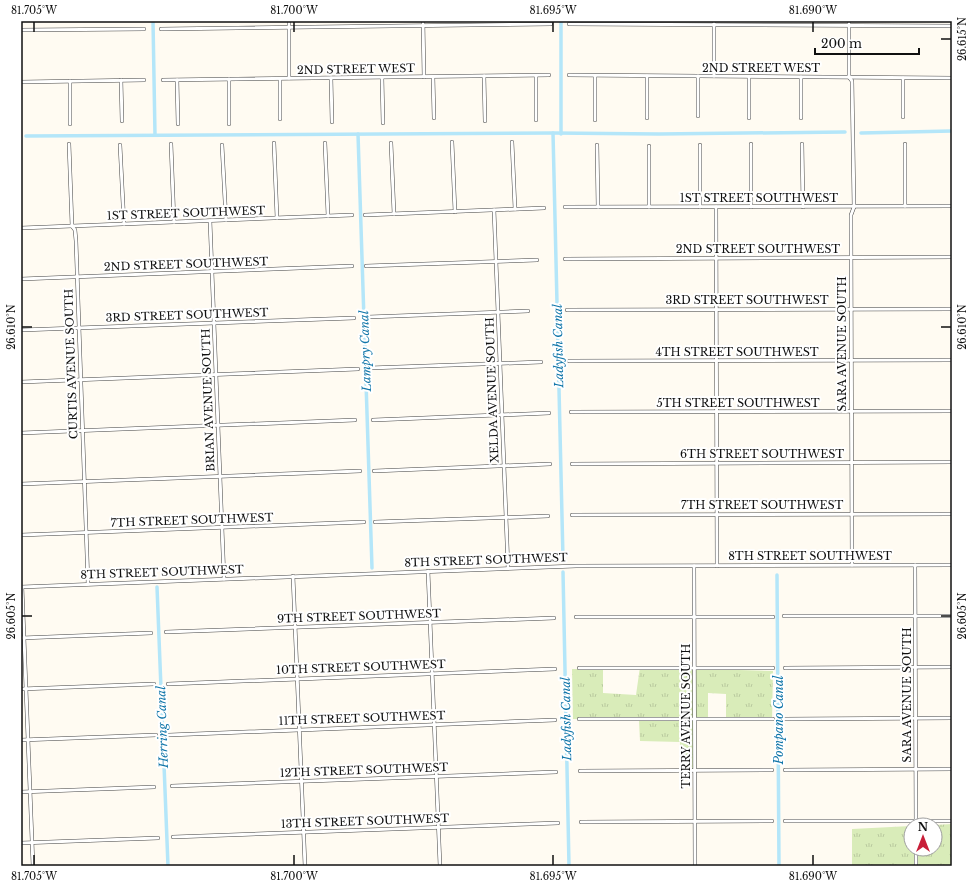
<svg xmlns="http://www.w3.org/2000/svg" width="973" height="887" font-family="'Libre Baskerville',serif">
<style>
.grass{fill:url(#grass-tufts)}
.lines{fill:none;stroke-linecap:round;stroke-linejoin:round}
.canal{stroke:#b4e6f9;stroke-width:3.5}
.minor-casing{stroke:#434343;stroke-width:4}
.minor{stroke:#fff;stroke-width:3}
.ticks{fill:none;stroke:#101010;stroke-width:1.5}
.labels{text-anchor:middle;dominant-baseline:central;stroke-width:4;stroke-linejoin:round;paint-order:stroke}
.street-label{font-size:11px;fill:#101010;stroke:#fff}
.water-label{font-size:12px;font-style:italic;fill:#1176a9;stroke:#fff}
.neatline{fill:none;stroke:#101010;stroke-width:1.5}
.ticks-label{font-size:10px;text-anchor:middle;fill:#101010}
</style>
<defs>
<pattern id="grass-tufts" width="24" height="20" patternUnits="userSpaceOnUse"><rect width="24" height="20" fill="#d9ecb9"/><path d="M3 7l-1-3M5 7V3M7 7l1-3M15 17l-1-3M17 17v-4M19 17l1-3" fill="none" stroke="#b9c99e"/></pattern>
</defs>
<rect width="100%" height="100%" fill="#fffbf2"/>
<g class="grass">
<polygon points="640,667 773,671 772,721 726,720 726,694 708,693 708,718 695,718 695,772 680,770 680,742 640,741 639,720 573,719 572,669 603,669 603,693 636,695"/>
<polygon points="952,824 952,866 852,866 852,829 911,826 911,849 935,849 935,825"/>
</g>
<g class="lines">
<g class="canal">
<polyline points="153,21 155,135"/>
<polyline points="561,21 561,134"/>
<polyline points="553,133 563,559"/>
<polyline points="861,133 952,131"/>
<polyline points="358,134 372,568"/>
<polyline points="26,136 553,133 659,134 845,132"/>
<polyline points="563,572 569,866"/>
<polyline points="777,575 779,866"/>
<polyline points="157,587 168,866"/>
</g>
<defs>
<g id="minor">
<polyline points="289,21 289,78"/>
<polyline points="423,21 424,77"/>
<polyline points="714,21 714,76"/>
<polyline points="849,21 849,77 852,81 854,207 851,215 851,228 852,565"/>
<polyline points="569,24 952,26"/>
<polyline points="161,29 551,24"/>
<polyline points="21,30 144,29"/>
<polyline points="569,75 952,78"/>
<polyline points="484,76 485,121"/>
<polyline points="536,76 536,120"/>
<polyline points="698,76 698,116"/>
<polyline points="433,77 434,118"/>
<polyline points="331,78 332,122"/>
<polyline points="382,78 383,123"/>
<polyline points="229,79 229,124"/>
<polyline points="280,79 280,119"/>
<polyline points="121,80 122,121"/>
<polyline points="163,80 549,75"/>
<polyline points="177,80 178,124"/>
<polyline points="70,81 70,124"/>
<polyline points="21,82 144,80"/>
<polyline points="903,117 903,78"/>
<polyline points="647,118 647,76"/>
<polyline points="749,118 749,77"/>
<polyline points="801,118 801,77"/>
<polyline points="595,120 595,76"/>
<polyline points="452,142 455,212"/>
<polyline points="512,142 515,209"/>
<polyline points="274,143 277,218"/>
<polyline points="325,143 328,216"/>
<polyline points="391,143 394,214"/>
<polyline points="69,144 72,226 75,230 76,241 88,584"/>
<polyline points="171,144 174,222"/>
<polyline points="751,144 751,207"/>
<polyline points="802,144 803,207"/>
<polyline points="905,144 905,206"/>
<polyline points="120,145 124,224"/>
<polyline points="222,145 226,220"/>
<polyline points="597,145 598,207"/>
<polyline points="700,145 700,207"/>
<polyline points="649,146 649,207"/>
<polyline points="565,207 952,206"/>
<polyline points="716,207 717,566"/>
<polyline points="494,210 508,568"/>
<polyline points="365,215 544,208"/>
<polyline points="210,221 224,579"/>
<polyline points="21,228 352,215"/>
<polyline points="565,259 952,257"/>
<polyline points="366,266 537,260"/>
<polyline points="21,279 352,266"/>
<polyline points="567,310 952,309"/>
<polyline points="368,317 528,311"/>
<polyline points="21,330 354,318"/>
<polyline points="569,361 952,360"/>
<polyline points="369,368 541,362"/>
<polyline points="21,382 358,369"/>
<polyline points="571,412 952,411"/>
<polyline points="373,420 549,413"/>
<polyline points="21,433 355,420"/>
<polyline points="572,464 952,462"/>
<polyline points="374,471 550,464"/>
<polyline points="21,484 360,471"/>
<polyline points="572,515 952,514"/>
<polyline points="375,522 548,516"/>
<polyline points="21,535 364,522"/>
<polyline points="915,565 916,825"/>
<polyline points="694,566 695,866"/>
<polyline points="428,571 440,866"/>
<polyline points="293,576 305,866"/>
<polyline points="21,587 576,566 952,565"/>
<polyline points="22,587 33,866"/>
<polyline points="784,616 952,616"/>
<polyline points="576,617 773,617"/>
<polyline points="166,632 554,618"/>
<polyline points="21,638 151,633"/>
<polyline points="579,668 773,668"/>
<polyline points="785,668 952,667"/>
<polyline points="168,684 555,669"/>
<polyline points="21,689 154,684"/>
<polyline points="579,719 773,719"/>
<polyline points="785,719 952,718"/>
<polyline points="169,735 555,720"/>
<polyline points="21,740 156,735"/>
<polyline points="785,770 952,769"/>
<polyline points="580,771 772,770"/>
<polyline points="172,786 556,772"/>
<polyline points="21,792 154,787"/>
<polyline points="785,821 952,821"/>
<polyline points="581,822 772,821"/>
<polyline points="173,837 558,823"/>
<polyline points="21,843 158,838"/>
<polyline points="916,866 916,849"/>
</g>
</defs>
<use href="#minor" class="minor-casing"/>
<use href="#minor" class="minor"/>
</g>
<path class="ticks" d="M34,22V32M294,22V32M553,22V32M813,22V32M941,39H951M22,327H32M941,327H951M22,616H32M941,616H951M34,855V865M294,855V865M553,855V865M813,855V865"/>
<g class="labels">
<g class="street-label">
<text x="761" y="68">2ND STREET WEST</text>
<text transform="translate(356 69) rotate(-1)">2ND STREET WEST</text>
<text x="759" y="198">1ST STREET SOUTHWEST</text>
<text transform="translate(186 213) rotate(-2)">1ST STREET SOUTHWEST</text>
<text x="758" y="249">2ND STREET SOUTHWEST</text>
<text transform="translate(186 264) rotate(-2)">2ND STREET SOUTHWEST</text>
<text x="747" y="300">3RD STREET SOUTHWEST</text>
<text transform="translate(187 315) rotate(-2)">3RD STREET SOUTHWEST</text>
<text transform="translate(842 344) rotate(-90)">SARA AVENUE SOUTH</text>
<text x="737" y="352">4TH STREET SOUTHWEST</text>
<text transform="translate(71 364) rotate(-92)">CURTIS AVENUE SOUTH</text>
<text transform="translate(492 390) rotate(-92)">XELDA AVENUE SOUTH</text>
<text transform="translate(208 400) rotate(-92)">BRIAN AVENUE SOUTH</text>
<text x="738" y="403">5TH STREET SOUTHWEST</text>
<text x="762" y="454">6TH STREET SOUTHWEST</text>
<text x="762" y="505">7TH STREET SOUTHWEST</text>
<text transform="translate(192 520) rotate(-2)">7TH STREET SOUTHWEST</text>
<text x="810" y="556">8TH STREET SOUTHWEST</text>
<text transform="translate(486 560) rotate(-2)">8TH STREET SOUTHWEST</text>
<text transform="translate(162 572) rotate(-2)">8TH STREET SOUTHWEST</text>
<text transform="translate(359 616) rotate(-2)">9TH STREET SOUTHWEST</text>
<text transform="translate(361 667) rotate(-2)">10TH STREET SOUTHWEST</text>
<text transform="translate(907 695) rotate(-90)">SARA AVENUE SOUTH</text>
<text transform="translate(686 716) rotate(-90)">TERRY AVENUE SOUTH</text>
<text transform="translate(362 718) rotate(-2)">11TH STREET SOUTHWEST</text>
<text transform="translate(364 770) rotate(-2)">12TH STREET SOUTHWEST</text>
<text transform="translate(365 821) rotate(-2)">13TH STREET SOUTHWEST</text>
</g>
<g class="water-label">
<text transform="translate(558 346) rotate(-91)">Ladyfish Canal</text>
<text transform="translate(365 351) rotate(-92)">Lampry Canal</text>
<text transform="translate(566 719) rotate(-91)">Ladyfish Canal</text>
<text transform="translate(778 720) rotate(-90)">Pompano Canal</text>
<text transform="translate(162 727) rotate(-92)">Herring Canal</text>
</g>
</g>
<rect width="973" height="887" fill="none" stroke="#ffffff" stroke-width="44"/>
<g transform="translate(923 837)"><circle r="19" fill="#ffffff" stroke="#9f9f9f"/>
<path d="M0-3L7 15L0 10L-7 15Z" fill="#c81f39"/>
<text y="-6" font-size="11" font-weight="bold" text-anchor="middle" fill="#101010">N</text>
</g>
<path d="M815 48v6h104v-6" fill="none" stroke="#101010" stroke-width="2"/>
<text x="821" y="48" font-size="12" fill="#101010" stroke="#ffffff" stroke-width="3" paint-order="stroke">200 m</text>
<rect x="22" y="22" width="929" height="843" class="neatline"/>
<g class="ticks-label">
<text x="34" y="14">81.705°W</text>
<text x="294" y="14">81.700°W</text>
<text x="553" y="14">81.695°W</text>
<text x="813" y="14">81.690°W</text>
<text transform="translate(962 39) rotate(-90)" y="4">26.615°N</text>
<text transform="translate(11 327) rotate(-90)" y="4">26.610°N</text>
<text transform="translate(962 327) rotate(-90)" y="4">26.610°N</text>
<text transform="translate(11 616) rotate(-90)" y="4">26.605°N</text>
<text transform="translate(962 616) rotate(-90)" y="4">26.605°N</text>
<text x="34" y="880">81.705°W</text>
<text x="294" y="880">81.700°W</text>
<text x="553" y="880">81.695°W</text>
<text x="813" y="880">81.690°W</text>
</g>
</svg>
